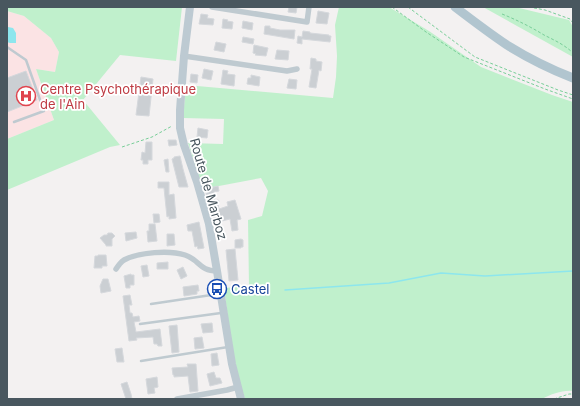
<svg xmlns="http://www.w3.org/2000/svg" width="580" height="406" font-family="Inter,sans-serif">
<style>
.medical{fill:#fbe3e4}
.green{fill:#c0f0cc}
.water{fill:#8de6ed}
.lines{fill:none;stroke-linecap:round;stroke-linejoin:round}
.stream{stroke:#8de6ed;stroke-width:1.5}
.building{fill:#cbcfd3;stroke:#d5d8dc}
.path{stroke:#78ce98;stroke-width:1;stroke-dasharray:3 2;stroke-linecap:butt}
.lane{stroke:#bfcad0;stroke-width:2.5}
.street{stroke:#bfcad0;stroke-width:5.5}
.secondary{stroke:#bdcad2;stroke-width:8}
.primary{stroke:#b1c5cf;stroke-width:9}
.labels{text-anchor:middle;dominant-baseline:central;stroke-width:3.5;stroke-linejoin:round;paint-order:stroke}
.health-label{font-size:13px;fill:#be3a42;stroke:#fff;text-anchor:start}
.street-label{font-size:13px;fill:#49575f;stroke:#fff}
.transit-label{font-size:13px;fill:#164399;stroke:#fff;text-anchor:start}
</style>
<rect width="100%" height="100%" fill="#f3f1f1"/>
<polygon class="medical" points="7,11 24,16 51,38 59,52 55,72 36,69 54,120 7,139"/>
<g class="green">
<polygon points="7,7 182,7 176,61 120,55 83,100 120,145 110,147 7,190 7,139 54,120 36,69 55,72 59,52 51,38 24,16 7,11"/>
<path d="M339,7H389L429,31L481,67L552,95L573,102V391C562,390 552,394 542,399H245C233,366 229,324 224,288L249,286L248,220L262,216L268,191L261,178L203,189L188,143L223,144L224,119L183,118L186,85L333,98L336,77L337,56L335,25Z"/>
<polygon points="483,7 515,7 569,20 573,27 573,57"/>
</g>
<polygon class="water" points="8,27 13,28 16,33 16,43 10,43 7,42 7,28"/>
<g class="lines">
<polyline class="stream" points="285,290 389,283 441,273 485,276 573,271"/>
</g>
<g class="building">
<polygon points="289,7 297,7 296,13 288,12"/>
<polygon points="318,11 329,13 327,24 316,23"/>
<polygon points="201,14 208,15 207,18 214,19 213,25 199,24"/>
<polygon points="223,19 228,20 227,21 233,22 232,29 222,28"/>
<polygon points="243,21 253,23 252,30 242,28"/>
<polygon points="265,26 270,26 270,28 280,30 295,30 294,39 264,34"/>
<polygon points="303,31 310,32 310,33 329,35 329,36 331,36 330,42 302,39 302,44 297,43 298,36 302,37"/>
<polygon points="243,37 254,39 253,44 242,42"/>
<polygon points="216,42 226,44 224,52 214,50"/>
<polygon points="254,45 268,48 266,56 255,55 256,54 253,53"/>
<polygon points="277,50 289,51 288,60 275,59"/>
<polygon points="311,58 316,59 316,61 322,62 321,71 319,70 316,88 309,87 312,69 310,69"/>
<polygon points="204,69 213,71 211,80 202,78"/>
<polygon points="223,70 228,71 227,74 235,75 234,86 221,84"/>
<polygon points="26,71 37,100 7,112 7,78"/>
<polygon points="191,74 198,75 197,83 190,82"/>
<polygon points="251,75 260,77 259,86 247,84 248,78 251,78"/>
<polygon points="141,77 153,79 149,116 136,115"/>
<polygon points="289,79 297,80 296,89 287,88"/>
<polygon points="198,128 208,130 207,138 197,137"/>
<polygon points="168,140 176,140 177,145 169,146"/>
<polygon points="146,142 152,142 152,160 148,160 148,164 143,164 143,160 141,160 142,152 145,153"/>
<polygon points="180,156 183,169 188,187 179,187 172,159 174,158 174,157"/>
<polygon points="168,159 169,172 166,172 164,160"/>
<polygon points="158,182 169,182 169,195 174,194 176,218 169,219 169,216 167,217 164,188 158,188"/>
<polygon points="218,186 219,191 214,192 215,199 208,201 205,189"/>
<polygon points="235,200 241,219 237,220 238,230 232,231 230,219 214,223 210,206 218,204 219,209 228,206 227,202"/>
<polygon points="153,214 159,214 160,222 154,223"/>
<polygon points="199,222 204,248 198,249 197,246 195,247 192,231 188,231 187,225"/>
<polygon points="149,224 155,224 157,241 148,242 147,231 149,231"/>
<polygon points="136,232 137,238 126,241 125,233"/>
<polygon points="108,233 112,233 115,236 112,239 112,246 106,246 106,245 100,238 104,235 107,235"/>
<polygon points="167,234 174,234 175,245 167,246"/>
<polygon points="241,239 243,240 243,247 241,247 241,248 235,248 235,240"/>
<polygon points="235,249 238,280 229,281 226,250"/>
<polygon points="98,255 106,255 107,266 102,266 102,268 94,268 95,256 98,256"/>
<polygon points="168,262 168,269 157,269 157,263"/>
<polygon points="147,265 149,276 143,277 141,266"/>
<polygon points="183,267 187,276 181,279 177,270"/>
<polygon points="131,274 131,275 134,275 134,285 130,285 130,288 126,288 124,276"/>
<polygon points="103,279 108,279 111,291 101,293 100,286"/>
<polygon points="198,285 199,291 197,291 197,294 184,296 183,287"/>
<polygon points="130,295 132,305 129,305 130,313 132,313 133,317 139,316 140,321 134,322 136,332 160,329 162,346 158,346 157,344 154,344 153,337 136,338 137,340 129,341 123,296"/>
<polygon points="212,323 213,332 203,333 201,324"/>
<polygon points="177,325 179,352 172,353 169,326"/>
<polygon points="202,337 204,348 195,349 194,338"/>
<polygon points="122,348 124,362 117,362 115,349"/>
<polygon points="217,353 219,365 212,366 211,354"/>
<polygon points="187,364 196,364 198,391 190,392 188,376 174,377 174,375 173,375 172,368 188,367"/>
<polygon points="214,372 216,378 220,378 222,383 210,386 207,374"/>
<polygon points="157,377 158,387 154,388 155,393 148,394 146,379"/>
<polygon points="127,382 131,394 132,399 126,399 121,384"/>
</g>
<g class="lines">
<g class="path">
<polyline points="392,7 426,32 464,57 545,89 573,99"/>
<polyline points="408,7 475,57 558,90 573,95"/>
<polyline points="529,7 545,10 570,19 573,23"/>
<path d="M502,14C517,20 531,27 544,35C554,40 565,45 573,53"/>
<polyline points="122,147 152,137 172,126"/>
<polyline points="554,399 569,394 573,394"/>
</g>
<g class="lane">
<polyline points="7,47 26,60 44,111 14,122"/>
<polyline points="204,205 218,201"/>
<polyline points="151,304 218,294"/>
<polyline points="140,324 221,313"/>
<polyline points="141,361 228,347"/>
</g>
<g class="street">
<polyline points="212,7 307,22 309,7"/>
<polyline points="184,56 287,71 297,69"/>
<path d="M116,269C118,266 121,262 124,260C139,252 170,250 185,255C200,260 199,271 217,271"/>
<polyline points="177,399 227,390 238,387"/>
</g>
<polyline class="secondary" points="190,7 184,56 180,110 180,128 184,145 197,182 209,224 217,271 232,364 241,399"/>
<path class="primary" d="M455,7C472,20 489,33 507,45C528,58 550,69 573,78"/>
</g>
<defs>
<symbol id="hospital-ring" viewBox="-11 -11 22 22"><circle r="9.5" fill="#fff" stroke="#e0444e" stroke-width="1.5"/><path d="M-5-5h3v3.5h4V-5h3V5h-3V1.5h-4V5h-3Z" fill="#e0444e"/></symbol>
<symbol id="bus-ring" viewBox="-11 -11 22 22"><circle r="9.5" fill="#fff" stroke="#1a4fb4" stroke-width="1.5"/><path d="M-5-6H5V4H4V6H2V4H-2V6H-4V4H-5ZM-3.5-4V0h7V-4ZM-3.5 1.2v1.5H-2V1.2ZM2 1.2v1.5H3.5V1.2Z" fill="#1a4fb4"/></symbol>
</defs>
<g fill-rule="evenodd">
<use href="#hospital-ring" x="15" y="85" width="22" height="22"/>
<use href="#bus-ring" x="206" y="278" width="22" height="22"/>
</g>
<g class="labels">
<g class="health-label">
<text x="40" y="89">Centre Psychothérapique<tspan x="40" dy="15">de l'Ain</tspan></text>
</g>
<g class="street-label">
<text transform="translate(209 189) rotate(74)">Route de Marboz</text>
</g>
<g class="transit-label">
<text x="231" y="289">Castel</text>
</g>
</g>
<rect width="580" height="406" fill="none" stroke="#49575f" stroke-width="16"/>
</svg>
